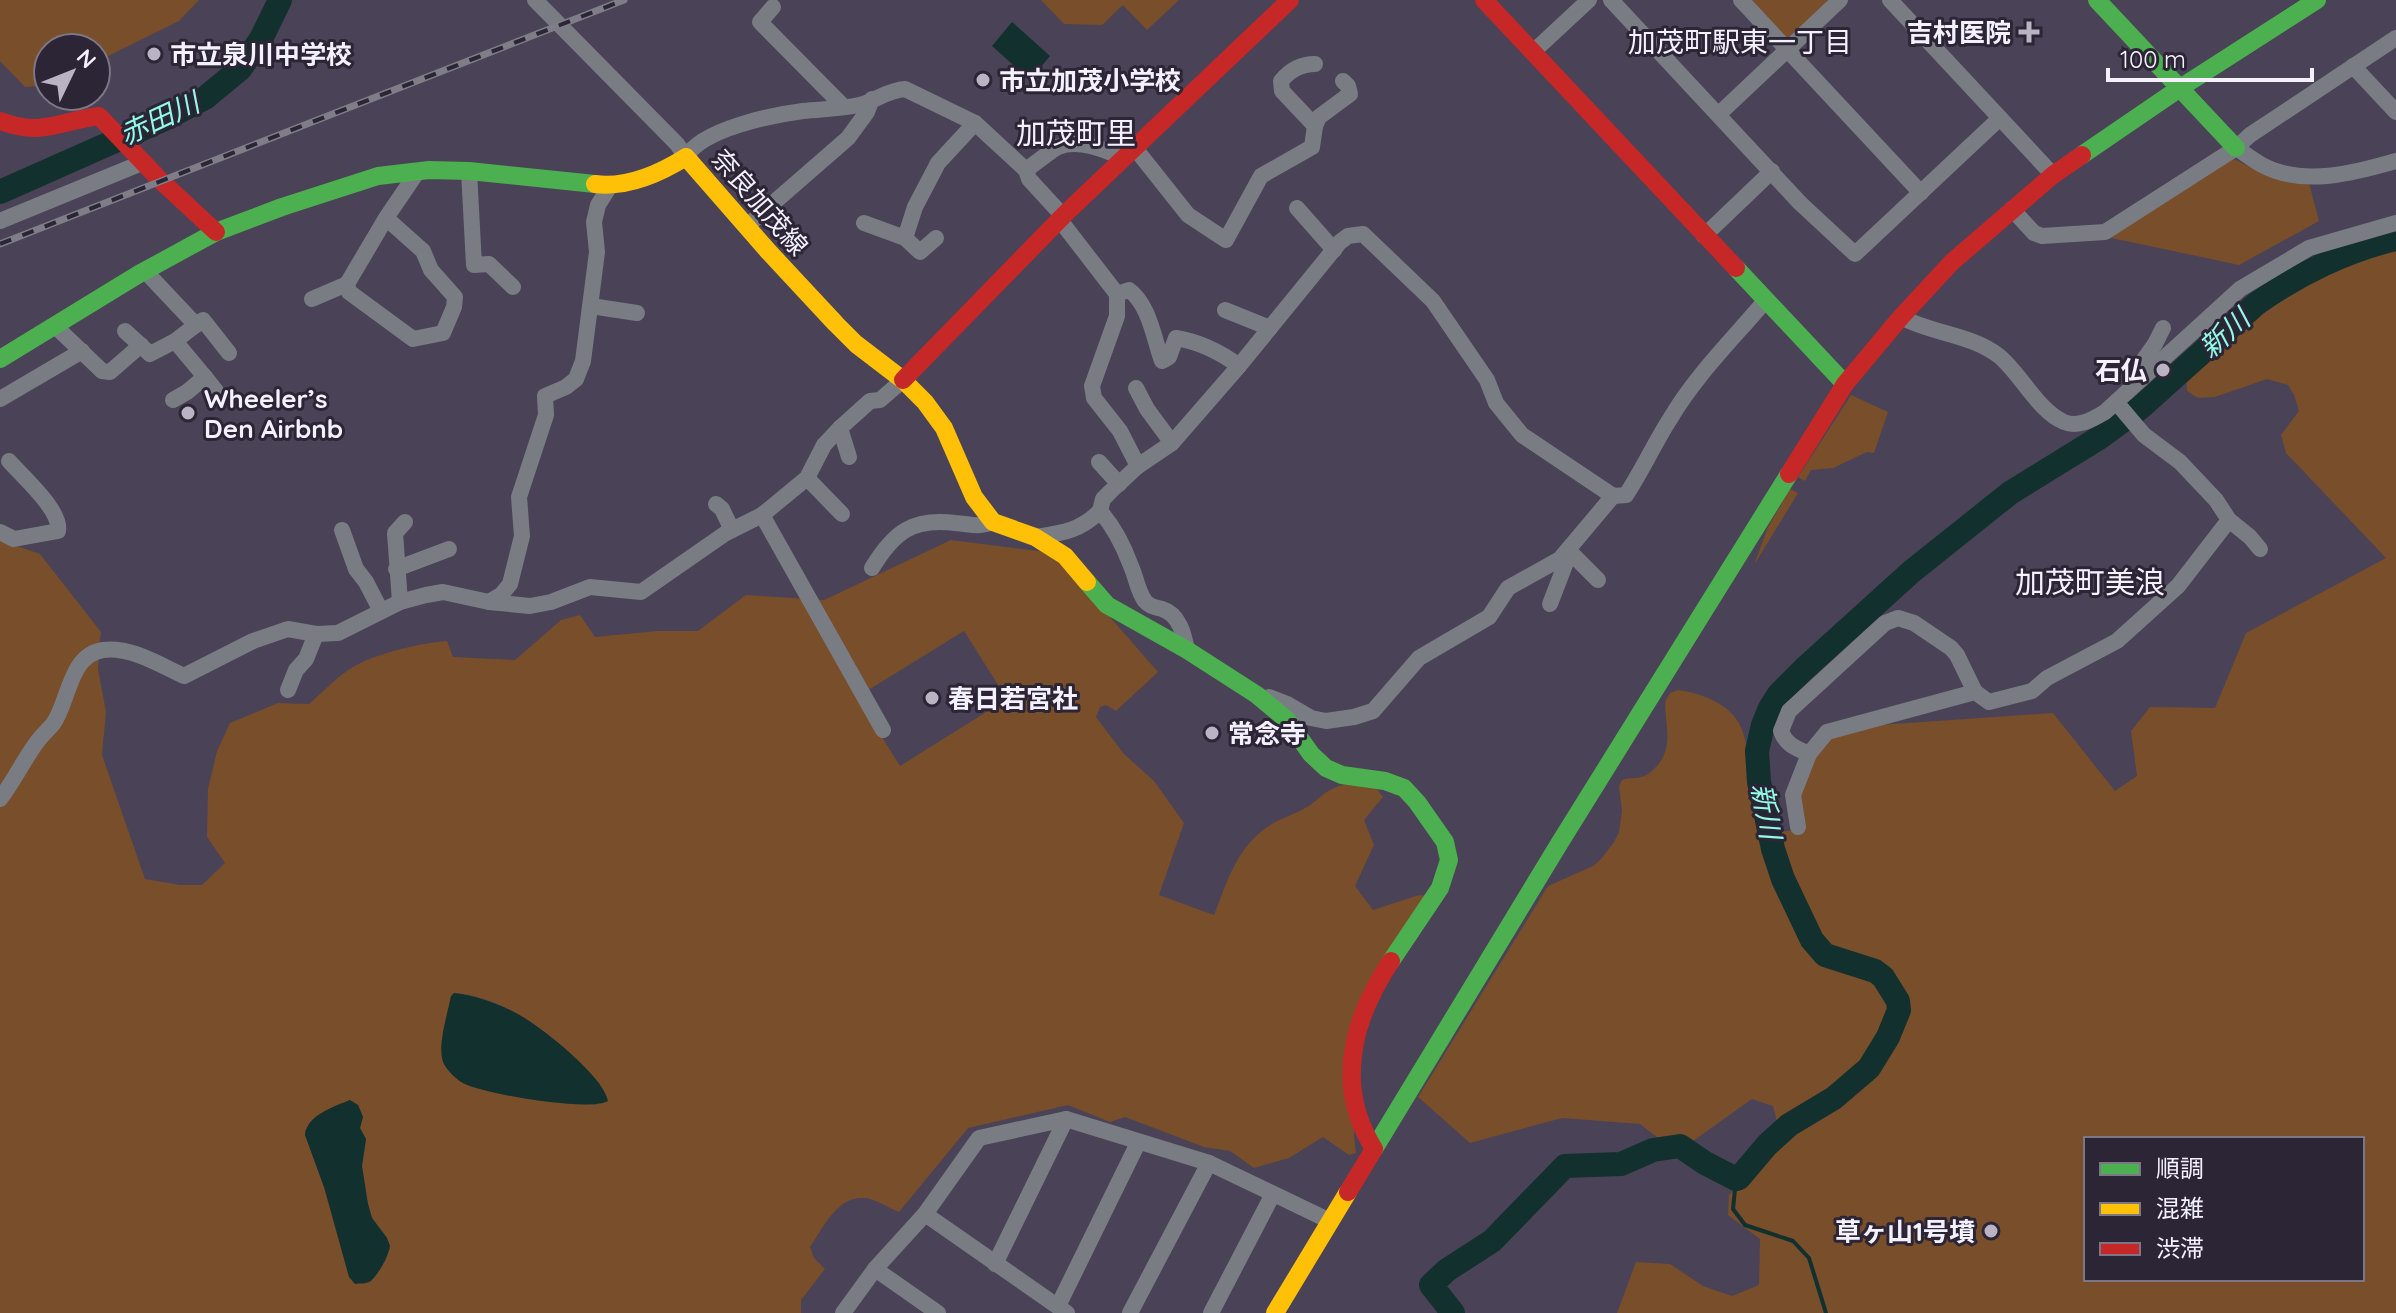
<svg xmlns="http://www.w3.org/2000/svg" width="2396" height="1313" font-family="Quicksand,'Noto Sans JP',sans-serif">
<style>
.green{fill:#784e2b;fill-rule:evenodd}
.water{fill:#12302d}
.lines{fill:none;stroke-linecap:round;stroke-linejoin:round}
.stream{stroke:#12302d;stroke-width:4}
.river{stroke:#12302d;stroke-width:24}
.street{stroke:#797d83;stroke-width:16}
.fast{stroke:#4caf50;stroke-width:18}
.slow{stroke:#ffc107;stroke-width:18}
.jam{stroke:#c62828;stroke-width:18}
.rail-casing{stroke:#7f7e88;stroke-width:7}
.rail{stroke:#2b2536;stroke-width:4;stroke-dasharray:12;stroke-linecap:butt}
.poi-dot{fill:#b9b3c3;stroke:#2b2536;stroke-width:3}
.labels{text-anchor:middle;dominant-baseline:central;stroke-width:6;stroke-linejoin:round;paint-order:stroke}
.poi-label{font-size:26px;font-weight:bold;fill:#f5f0fe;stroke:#2b2536;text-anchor:start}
.street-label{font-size:26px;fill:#f5f0fe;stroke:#2b2536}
.neighbourhood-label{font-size:28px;fill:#f5f0fe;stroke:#2b2536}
.water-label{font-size:28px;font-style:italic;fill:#91fbe8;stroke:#2b2536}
.quarter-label{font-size:30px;fill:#f5f0fe;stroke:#2b2536}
</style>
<rect width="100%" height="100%" fill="#4a4256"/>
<g class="green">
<polygon points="0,0 199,0 179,21 96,62 96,48 48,48 48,85 25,87 0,61"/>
<polygon points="1041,0 1179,0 1147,30 1123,5 1102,25 1064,24"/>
<polygon points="1747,0 1833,0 1792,38 1783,38"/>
<polygon points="2230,157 2267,176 2309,183 2319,221 2239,265 2107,237"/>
<path d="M2396,245V1313H1617L1636,1262L1670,1264L1703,1286L1732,1296L1759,1285L1760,1239L1728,1215L1729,1195L1782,1141L1773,1106L1752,1099L1693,1141L1658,1138L1640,1124L1562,1118L1470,1143L1418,1097L1548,886L1593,866L1601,859L1614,842L1619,832L1622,811L1619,786L1622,780C1629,777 1634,779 1641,777C1647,776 1653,770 1657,766C1674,746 1665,725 1665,702L1670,693L1678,690C1701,693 1731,704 1741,727C1748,744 1748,764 1754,782C1760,799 1771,816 1779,832L1802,829L1797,801L1810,759L1829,735L1879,725L2053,713L2115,791L2137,776L2131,731L2150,707L2215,708L2246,633L2386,558L2286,453L2281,435L2299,411L2294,395L2288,385L2267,379L2215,397L2198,398L2187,391L2186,370C2213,346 2241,318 2271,298C2308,272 2353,257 2396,245ZM2086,1139H2362V1279H2086Z"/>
<polygon points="1851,395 1888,412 1874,453 1867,452 1833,468 1811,470 1805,481 1798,477"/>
<polygon points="1790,489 1798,493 1754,565 1768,527"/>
<polygon points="0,535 14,545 40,554 101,632 99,647 0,792"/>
<path d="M951,540L1054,553L1158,672L1116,711L1106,705L1100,707L1096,717L1124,754L1154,781L1184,823L1159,895L1214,915C1228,880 1237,845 1272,824C1282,818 1295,814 1305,808C1313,804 1318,798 1325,793C1345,780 1354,784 1377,789L1383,797L1364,820L1374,845L1355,886L1373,910L1419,895L1431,896L1369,988L1354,1136L1356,1153L1349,1155L1323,1137L1289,1158L1254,1168L1230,1151L1204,1147L1125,1117L1110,1122L1068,1105L968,1128L899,1212C889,1208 874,1198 864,1198C837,1196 823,1228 810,1247L814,1258L825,1269L801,1300V1313H0V804L78,674L99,654L98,669L106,712L102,755L145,879L180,885H202L225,863L207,837L208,789L217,751L230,723L278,703L309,704C323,692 337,676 353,667C377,653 420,643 447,641L453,657L515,660L561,620L580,615L595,637L658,631H698L746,595L824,600ZM964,631L1007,699L900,766L857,697ZM454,993C513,998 562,1043 600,1084L596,1105L549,1102L499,1093ZM358,1105L363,1116L360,1128L366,1139L362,1166L364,1190L372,1218L387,1238L386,1260L370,1282L324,1187L305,1135V1130Z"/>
</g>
<g class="water">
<polygon points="1012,22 1050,56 1030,80 992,46"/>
<path d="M454,993C474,995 496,1003 514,1012C537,1023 604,1076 608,1101C590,1112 480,1094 461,1082C455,1078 447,1070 444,1064C436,1049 448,1012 451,996Z"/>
<path d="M350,1100L358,1105L363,1117L360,1128L366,1139L362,1166L368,1204L372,1218L387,1238L390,1246C389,1255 377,1278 369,1282C365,1284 360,1283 355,1284L349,1277L324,1187L305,1135C307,1115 333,1107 350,1100Z"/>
</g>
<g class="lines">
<polyline class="stream" points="1736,1179 1733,1209 1745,1225 1793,1241 1809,1258 1826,1313"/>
<g class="river">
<polyline points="0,192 169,117 205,98 240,69 261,39 280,0"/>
<path d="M1453,1313L1431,1285L1447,1270L1492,1241L1565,1166L1621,1164L1653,1150L1680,1146L1705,1163L1736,1179L1739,1178L1767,1145L1789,1125L1834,1098L1869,1068L1888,1037L1899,1010L1898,1001L1883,977L1875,971L1825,955L1812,940L1783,879L1773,849L1759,782L1757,751L1763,725L1770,708L1779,694L1804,669L1911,572L2010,493L2099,438L2140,408L2256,304C2297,275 2347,250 2396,239"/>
</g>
<g class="street">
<path d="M535,0L677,144L686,157C702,129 772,115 803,111C821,109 841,109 859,105C875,101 888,90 905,89L975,123L1026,170L1029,179L1062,215"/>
<polyline points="1611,0 1800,203 1855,254 2000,118"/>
<polyline points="1741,0 1921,193"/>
<polyline points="1890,0 2053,175"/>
<polyline points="773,7 760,22 843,106"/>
<polyline points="1533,52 1589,0"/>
<polyline points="2353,66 2396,112"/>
<polyline points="1719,114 1840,0"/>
<polyline points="1315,126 1319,117 1350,94 1348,86 1343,81"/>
<path d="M1134,147L1188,215L1226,240L1261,176L1312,147L1315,126L1282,91L1281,81C1290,70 1301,64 1315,64"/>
<path d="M2236,148C2244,153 2253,160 2262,165C2303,187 2355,173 2396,161"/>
<path d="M1026,170C1032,166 1053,149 1058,147C1078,139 1105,149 1122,158"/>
<polyline points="469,171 474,265 489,264 513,287"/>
<polyline points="1297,208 1334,250"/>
<polyline points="2012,209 2034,233 2042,236 2105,232 2236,148 2250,135 2396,38"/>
<polyline points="386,218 423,251 431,270 455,297 454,307 443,333 413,339 349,292 347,284 386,218 418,171"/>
<polyline points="1059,219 1117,294 1117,316 1092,386 1094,398 1120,431 1138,466"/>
<polyline points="0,221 144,162"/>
<polyline points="864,223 905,238 920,252 936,238"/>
<polyline points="747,226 848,138 867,112 872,99"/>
<polyline points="1704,236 1772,171"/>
<polyline points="905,238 915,207 938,163 975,123"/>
<polyline points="145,271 196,325 175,341 205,377 187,392 173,400"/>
<path d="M1117,294L1129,290C1149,304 1154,339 1162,361L1169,357L1176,338C1200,342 1219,351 1239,366"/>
<polyline points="312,299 347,284"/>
<polyline points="591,306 637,313"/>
<polyline points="1225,310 1270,328"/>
<path d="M1901,317C1932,334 1971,334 1999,356C2021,374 2038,411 2064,422C2079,428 2093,419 2105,412L2240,289L2309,248L2396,223"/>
<polyline points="196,325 203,320 229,353"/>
<polyline points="55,326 102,371 110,372 141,345"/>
<polyline points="125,331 150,354 175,341"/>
<polyline points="2133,375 2155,344 2163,328"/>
<polyline points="205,377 216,391"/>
<polyline points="1136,388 1147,409 1172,443"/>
<polyline points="0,399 82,351"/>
<polyline points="2116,402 2144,435 2180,462 2216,500 2229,520 2250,537 2260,549"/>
<polyline points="840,428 849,457"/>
<polyline points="1099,462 1119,484"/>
<polyline points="807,478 842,514"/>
<polyline points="716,504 722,509 732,530"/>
<path d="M1100,511L1103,499L1111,491L1138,466L1172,443L1239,366L1340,242L1348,236L1363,234L1433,301L1487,380L1496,403L1522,435L1613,496L1626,495C1642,471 1654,444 1670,419C1695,376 1733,339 1765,301"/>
<polyline points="762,515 883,730"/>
<polyline points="342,530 356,569 366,582 381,611"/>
<path d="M0,532L14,539L58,531C62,511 23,477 9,461"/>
<path d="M1035,537C1062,533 1080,531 1100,511C1114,527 1124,547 1131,566C1136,577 1138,592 1145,601C1150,607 1155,607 1162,609C1179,614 1184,634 1187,650"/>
<polyline points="1570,552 1598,580"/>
<path d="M872,568C894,532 912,518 955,523C971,524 977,528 993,522"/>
<polyline points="396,569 449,549"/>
<polyline points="400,602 395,533 405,522"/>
<polyline points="489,602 501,595 510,584 522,536 519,497 546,415 545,396 566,387 576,379 583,361 597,252 594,222 598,205 610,186"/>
<polyline points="1550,604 1570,552"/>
<polyline points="288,690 296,670 306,659 316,634"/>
<polyline points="1269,697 1287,704 1311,718 1326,721 1354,717 1373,711 1419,658 1489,617 1508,588 1560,559 1613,496"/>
<path d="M1809,754C1796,748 1786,745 1781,731L1789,711L1885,623L1898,618L1914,623L1951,648L1957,655L1975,692"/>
<path d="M0,799C14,781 23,761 37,742C41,736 48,730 53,724C69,702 69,655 103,650C130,646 160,665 184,676L253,641L288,629L316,634L338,633L400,602L426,595L443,592L489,602L530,606L551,602L590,587L641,592L726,533L762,515L807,478L824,445L840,428L870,401L880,400L903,380"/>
<polyline points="1798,827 1793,795 1809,754 1827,732 1975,692 1989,702 2032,691 2047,678 2117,641 2178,586 2229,520"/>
<polyline points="925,1214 1067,1313"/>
<polyline points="995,1264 1066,1119"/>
<polyline points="875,1269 938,1313"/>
<polyline points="1058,1306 1138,1143"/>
<polyline points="843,1313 875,1269 925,1214 979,1138 1066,1119 1209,1163 1330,1221"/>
<polyline points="1130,1313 1209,1163"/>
<polyline points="1211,1313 1273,1194"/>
</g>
<g class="fast">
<polyline points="2097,0 2236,148"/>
<polyline points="2082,155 2180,88 2317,0"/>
<polyline points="1736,268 1845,384"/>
<polyline points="0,359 139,274 216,232 282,207 378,176 429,170 469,171 595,184"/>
<polyline points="1087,582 1107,605 1187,650 1257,695 1287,720 1311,754 1326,768 1342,775 1385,781 1404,788 1417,802 1445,842 1449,860 1440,888 1391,961"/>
<polyline points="1374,1149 1559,844 1789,474"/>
</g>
<g class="slow">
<path d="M595,184C627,188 659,174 686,157L768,251L836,324L856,344L903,380L925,402L944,428L974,497L993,522L1035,537L1065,556L1087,582"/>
<polyline points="1275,1313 1348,1192"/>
</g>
<g class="jam">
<polyline points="1484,0 1736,268"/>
<path d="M0,121C42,137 60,121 99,116L160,180L216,232"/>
<polyline points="903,380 1066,213 1290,0"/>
<polyline points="1789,474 1845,384 1901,317 1952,262 2053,175 2082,155"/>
<path d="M1348,1192L1374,1149C1334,1085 1352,1020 1391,961"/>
</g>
<defs>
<polyline id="rail" points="0,244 624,0"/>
</defs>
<use href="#rail" class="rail-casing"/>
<use href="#rail" class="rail"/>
</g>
<g class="poi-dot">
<path d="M2025 20h8v8h8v8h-8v8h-8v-8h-8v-8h8z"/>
<circle cx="154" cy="54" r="8"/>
<circle cx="983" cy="80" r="8"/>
<circle cx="2163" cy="370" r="8"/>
<circle cx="188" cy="413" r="8"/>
<circle cx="932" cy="698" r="8"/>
<circle cx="1212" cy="733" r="8"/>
<circle cx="1991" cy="1231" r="8"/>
</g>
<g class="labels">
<g class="poi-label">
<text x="2011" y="32" text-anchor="end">吉村医院</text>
<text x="170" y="54">市立泉川中学校</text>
<text x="999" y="80">市立加茂小学校</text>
<text x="2147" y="370" text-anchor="end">石仏</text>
<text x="204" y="398">Wheeler’s<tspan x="204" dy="30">Den Airbnb</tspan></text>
<text x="948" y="698">春日若宮社</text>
<text x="1228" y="733">常念寺</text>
<text x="1975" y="1231" text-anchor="end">草ヶ山1号墳</text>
</g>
<g class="street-label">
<text transform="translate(760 202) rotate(49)">奈良加茂線</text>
</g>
<g class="neighbourhood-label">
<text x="1740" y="41">加茂町駅東一丁目</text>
</g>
<g class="water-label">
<text transform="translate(159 118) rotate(-25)">赤田川</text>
<text transform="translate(2224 333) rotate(-42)">新川</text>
<text transform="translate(1767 811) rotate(80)">新川</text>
</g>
<g class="quarter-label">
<text x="1076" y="133">加茂町里</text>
<text x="2090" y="582">加茂町美浪</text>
</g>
</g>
<rect x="2084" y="1137" width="280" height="144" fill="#2b2536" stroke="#7c7686" stroke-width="2"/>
<rect x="2100" y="1163" width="40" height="12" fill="#4caf50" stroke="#7c7686" stroke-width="2"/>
<text x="2156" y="1177" font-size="24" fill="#f5f0fe">順調</text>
<rect x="2100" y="1203" width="40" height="12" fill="#ffc107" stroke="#7c7686" stroke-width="2"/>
<text x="2156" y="1217" font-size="24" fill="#f5f0fe">混雑</text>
<rect x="2100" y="1243" width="40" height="12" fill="#c62828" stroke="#7c7686" stroke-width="2"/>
<text x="2156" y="1257" font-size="24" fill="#f5f0fe">渋滞</text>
<g transform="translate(72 72) rotate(47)"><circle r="38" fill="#2b2536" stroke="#7c7686" stroke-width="2"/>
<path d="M0-6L14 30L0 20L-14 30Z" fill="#b9b3c3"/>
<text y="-12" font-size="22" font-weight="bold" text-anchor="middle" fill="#f5f0fe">N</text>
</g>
<path d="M2108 68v12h204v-12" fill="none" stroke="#f5f0fe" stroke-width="4"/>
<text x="2120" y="68" font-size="24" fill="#f5f0fe" stroke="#2b2536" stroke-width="6" paint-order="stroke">100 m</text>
</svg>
